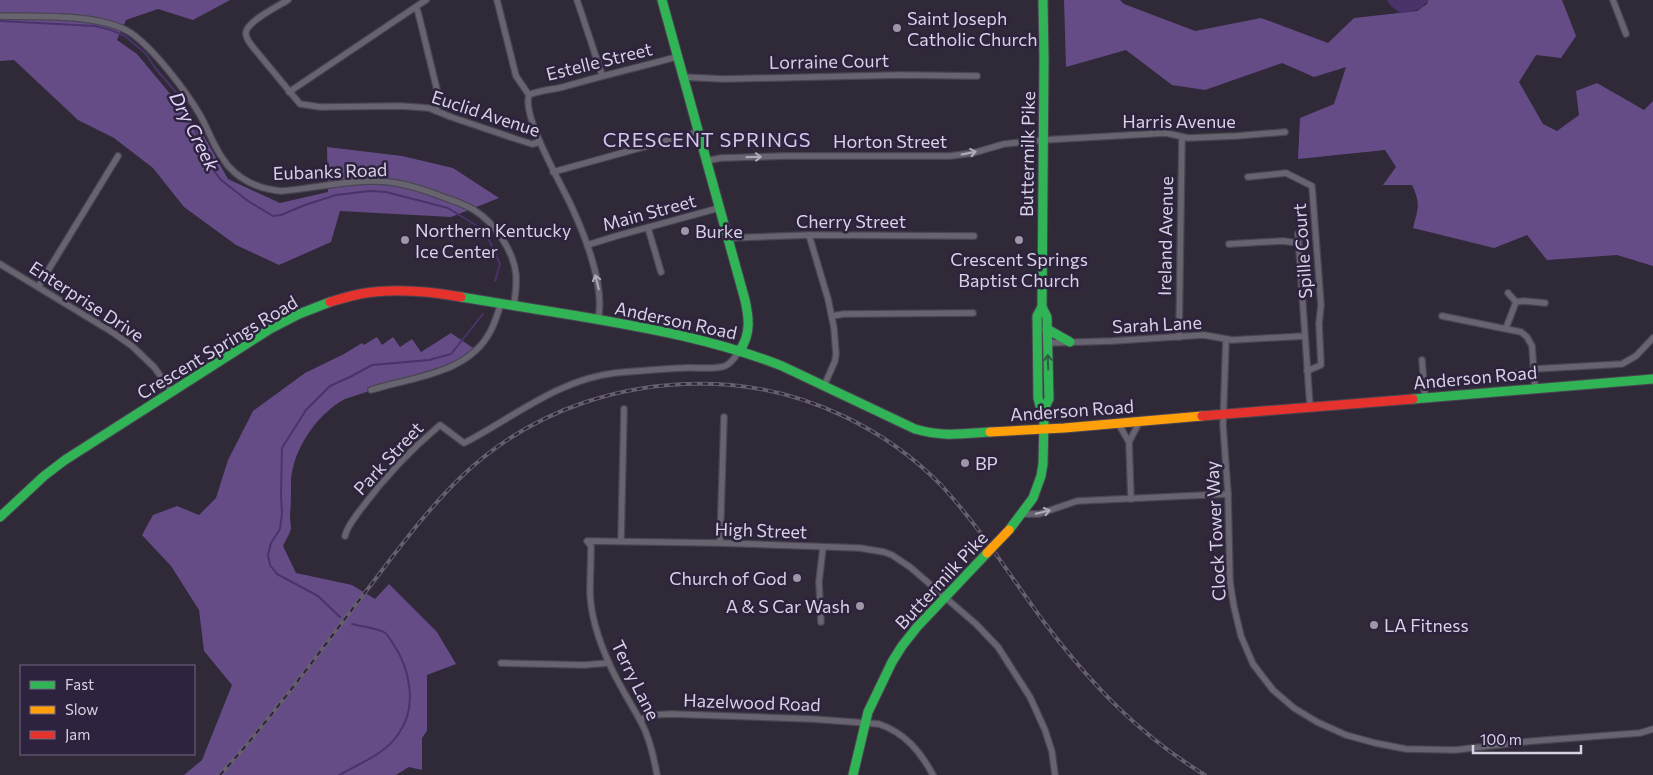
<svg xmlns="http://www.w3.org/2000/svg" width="1653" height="775" font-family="Commissioner,sans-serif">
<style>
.forest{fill:#654c87}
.water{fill:#4a326b}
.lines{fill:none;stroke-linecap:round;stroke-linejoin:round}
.stream{stroke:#4a326b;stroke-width:2}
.street-casing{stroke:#4a4552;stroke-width:8}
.fast-casing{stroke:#4a4552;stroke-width:11}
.slow-casing{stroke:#4a4552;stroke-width:11}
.jam-casing{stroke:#4a4552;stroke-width:11}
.street{stroke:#68646f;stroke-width:5.5}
.fast{stroke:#30b455;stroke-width:9}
.slow{stroke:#ff9f0a;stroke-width:9}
.jam{stroke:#e5322d;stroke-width:9}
.rail-casing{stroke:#65606c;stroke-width:4}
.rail{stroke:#2e233e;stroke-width:2;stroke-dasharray:5.5;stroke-linecap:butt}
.slow-bridge-casing{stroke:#4a4552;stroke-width:11;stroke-linecap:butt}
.slow-bridge{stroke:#ff9f0a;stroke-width:9}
.oneway{stroke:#b1acbb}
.oneway2{stroke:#2f5d47}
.poi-dot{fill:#9d97a8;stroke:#2e233e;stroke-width:2}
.labels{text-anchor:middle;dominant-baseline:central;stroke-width:5;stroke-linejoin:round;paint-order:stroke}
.poi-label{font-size:18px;fill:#d8d2e4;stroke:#2e233e;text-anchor:start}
.street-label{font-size:18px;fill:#d8d2e4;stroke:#2e233e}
.water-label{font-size:19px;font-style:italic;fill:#e2d4fa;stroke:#2e233e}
.quarter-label{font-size:20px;letter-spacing:1px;fill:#d3c7ea;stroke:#2e233e}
</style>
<rect width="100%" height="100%" fill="#2f2938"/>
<g class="forest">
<polygon points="0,0 230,0 193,20 158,9 126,20 117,40 137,54 201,131 228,179 280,203 328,192 327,147 402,156 453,168 499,198 451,217 340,211 331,242 279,265 236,245 184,207 153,168 114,138 78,120 14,60 0,61"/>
<path d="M1064,0H1120L1124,4L1195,31L1261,18L1328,43L1354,18L1417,11L1427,4L1428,0H1562L1576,36L1561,58L1536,55L1519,82L1543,124L1557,131L1579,115L1576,91L1597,83L1644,110L1653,101V266L1617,255L1547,260L1527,235L1494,248L1413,228C1418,208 1421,204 1412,185H1383L1396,167L1385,150L1298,159L1300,118L1334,104L1346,67L1314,77L1282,63L1205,90L1172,85L1126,50L1066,67Z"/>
<path d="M451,333L476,350L461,361L345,399C317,414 293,449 291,481C291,493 291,505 290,516C290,520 291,525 291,528C290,534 285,541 283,546L296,573L352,585L375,599L389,584L437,632L456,664L427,675V731L422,738V770L409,767L396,775H184L202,760L232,685L204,651L199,610L171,566L142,535L153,515L177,506L199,515L216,498L228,460L253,411L305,373L344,354L362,343L364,345L377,337L382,345L393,337L400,347L412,339L421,352Z"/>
</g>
<path class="water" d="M1387,0H1428C1422,11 1411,12 1400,13L1391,6Z"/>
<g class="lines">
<g class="stream">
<polyline points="0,21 95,26 111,30 125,36 146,54 156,69 182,99 190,113 198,140 205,156 211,167 221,180 248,201 273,216 281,215 305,205 336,195 370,191 386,192 448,208 485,231 500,264 495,281"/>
<polyline points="340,617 318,596 277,574 270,565 268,555 271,543 280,529 282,513 281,496 282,448 306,410 330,386 352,376 372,365 429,360 451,354 483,314"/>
<path d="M339,775C360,763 386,754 399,733C418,706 410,668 392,642C390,639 388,635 385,633C381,629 359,626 352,624"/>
</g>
<defs>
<g id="street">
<path d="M288,0C278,6 248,21 246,32C245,37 249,42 252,46L300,104L320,107L400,106L429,108L451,117L516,139L532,144L540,142"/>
<path d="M497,0L516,76L529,95C521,117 565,190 574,212C587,241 605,289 598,320"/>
<polyline points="577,0 602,75"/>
<polyline points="1613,0 1626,34"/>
<polyline points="416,7 418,12 439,98 436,111"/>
<path d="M0,16C37,17 100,13 131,33C154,49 186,91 200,115C208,129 213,145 223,159C236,179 258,189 281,191C313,189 344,180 376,181C397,181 419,188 438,195C450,200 463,203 474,210C494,222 514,251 516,275C517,285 515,295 514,305"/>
<polyline points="682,77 724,79 900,75 977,76"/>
<polyline points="289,92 426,0"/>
<path d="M529,95C539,90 552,90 563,87C601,76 639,67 677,57"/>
<polyline points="705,161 721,158 785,156 950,156 973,153 1004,144 1043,140 1166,133 1188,138 1236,136 1285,132"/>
<polyline points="553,172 698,132"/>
<polyline points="1248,177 1286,173 1312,186 1321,305 1319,324 1321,365 1307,371"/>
<polyline points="648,228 661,272"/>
<polyline points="1298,234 1310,407"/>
<polyline points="809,235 828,299 834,328 836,354 835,361 824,386"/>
<polyline points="728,238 809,235 974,236"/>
<polyline points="1229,244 1283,241 1298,243"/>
<polyline points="587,245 620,235 719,208"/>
<polyline points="0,264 112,332 132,346 154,367 172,392"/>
<polyline points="38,287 118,156"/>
<polyline points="1508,293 1516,302"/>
<polyline points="832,316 844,314 973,313"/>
<polyline points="1442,316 1521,332 1527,337 1532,346 1535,388"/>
<polyline points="1506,328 1516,302 1524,301 1545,303"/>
<polyline points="1179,337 1182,137"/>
<polyline points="1226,339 1223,425 1228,494 1230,582 1234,607 1241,636 1253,664 1273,690 1294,708 1317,722 1346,735 1375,743 1406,749 1455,750 1533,741 1640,733 1653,729"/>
<polyline points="1047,343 1112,341 1204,335 1232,340 1305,336"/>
<polyline points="1422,360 1425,397"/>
<polyline points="1534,369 1622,364 1636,356 1653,338"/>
<polyline points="1517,373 1535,375"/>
<path d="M371,390C412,377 468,374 490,332C495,323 498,313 501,303"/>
<polyline points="1118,423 1129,442"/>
<polyline points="1131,499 1129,442 1140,421"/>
<polyline points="1024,514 1039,514 1077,501 1228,494"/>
<path d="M345,536C347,527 353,520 358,513C382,480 409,451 440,425L464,443C511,419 559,379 615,373C637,371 660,369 683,368C694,367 715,370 725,366C732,363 736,356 740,350"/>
<polyline points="621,541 624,409"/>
<polyline points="720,543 724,417"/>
<polyline points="821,622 819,582 823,547"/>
<polyline points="501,663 584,665 609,663"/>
<path d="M640,720L650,715L672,714L812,719L879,724C905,733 920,751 933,775"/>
<path d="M657,775C654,758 650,739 642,724C631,703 618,684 609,663C599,641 591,617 590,593C590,577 591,562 591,546L587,541L720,543L860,548L884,552L892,555L910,567L976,624L998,647L1030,697L1045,730L1052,752L1055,775"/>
</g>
<g id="fast">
<path d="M662,0L745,300C749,318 751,334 740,350"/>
<polyline points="1043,0 1044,58 1042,307 1047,317 1049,399 1043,410"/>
<path d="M461,297C500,303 539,310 578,316C648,328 716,340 782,366L915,429C943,437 961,434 990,432"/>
<polyline points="1047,329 1070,342"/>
<polyline points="1413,399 1653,379"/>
<polyline points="0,517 44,476 65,460 270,329 299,314 330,302"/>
<polyline points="1009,530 1033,498 1041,476 1043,464 1044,421 1038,398 1037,316 1042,307"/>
<polyline points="853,775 868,712 892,662 902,646 917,627 987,553"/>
</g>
<polyline id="slow" points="990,432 1064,428 1202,416"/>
<g id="jam">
<path d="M330,302C340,299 350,296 360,294C394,288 428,291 461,297"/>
<polyline points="1202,416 1413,399"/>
</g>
</defs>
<use href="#street" class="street-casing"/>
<use href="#fast" class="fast-casing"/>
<use href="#slow" class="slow-casing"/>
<use href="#jam" class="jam-casing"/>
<use href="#street" class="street"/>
<use href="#fast" class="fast"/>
<use href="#slow" class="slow"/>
<use href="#jam" class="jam"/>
<defs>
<path id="rail" d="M220,775C273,717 319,652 367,590C397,551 425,512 460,478C532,408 631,377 731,385C809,392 886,429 941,485C980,527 1010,576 1044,622C1090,683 1139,735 1205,775"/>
</defs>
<use href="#rail" class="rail-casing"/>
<use href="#rail" class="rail"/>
<defs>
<polyline id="slow-bridge" points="987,553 1009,530"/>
</defs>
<use href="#slow-bridge" class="slow-bridge-casing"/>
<use href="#slow-bridge" class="slow-bridge"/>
</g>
<defs><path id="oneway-shaft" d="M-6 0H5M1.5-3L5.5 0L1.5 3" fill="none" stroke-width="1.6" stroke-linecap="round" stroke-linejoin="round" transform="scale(1.25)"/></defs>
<g class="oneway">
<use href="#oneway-shaft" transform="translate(969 153) rotate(-12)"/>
<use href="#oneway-shaft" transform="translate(754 157) rotate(-2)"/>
<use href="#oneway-shaft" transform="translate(597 282) rotate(-104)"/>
<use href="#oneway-shaft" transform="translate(1043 512) rotate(-14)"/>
</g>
<use class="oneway2" href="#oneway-shaft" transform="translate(1048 362) rotate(-92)"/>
<g class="poi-dot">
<circle cx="897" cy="28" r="5"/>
<circle cx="685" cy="231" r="5"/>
<circle cx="405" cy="240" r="5"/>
<circle cx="1019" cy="240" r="5"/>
<circle cx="965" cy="463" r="5"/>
<circle cx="797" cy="578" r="5"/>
<circle cx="860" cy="606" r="5"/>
<circle cx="1374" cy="625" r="5"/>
</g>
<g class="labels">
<g class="poi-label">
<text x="907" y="18">Saint Joseph<tspan x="907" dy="21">Catholic Church</tspan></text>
<text x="415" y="230">Northern Kentucky<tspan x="415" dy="21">Ice Center</tspan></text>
<text x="695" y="231">Burke</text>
<text x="1019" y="259" text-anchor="middle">Crescent Springs<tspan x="1019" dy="21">Baptist Church</tspan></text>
<text x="975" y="463">BP</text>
<text x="787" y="578" text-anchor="end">Church of God</text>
<text x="850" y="606" text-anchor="end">A &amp; S Car Wash</text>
<text x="1384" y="625">LA Fitness</text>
</g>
<g class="street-label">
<text transform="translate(599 61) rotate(-14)">Estelle Street</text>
<text transform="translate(829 61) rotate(-1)">Lorraine Court</text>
<text transform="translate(486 113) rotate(18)">Euclid Avenue</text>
<text x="1179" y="121">Harris Avenue</text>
<text x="890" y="141">Horton Street</text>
<text transform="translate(1027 154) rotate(-89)">Buttermilk Pike</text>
<text transform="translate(330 171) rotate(-2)">Eubanks Road</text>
<text transform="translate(649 212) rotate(-15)">Main Street</text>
<text x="851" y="221">Cherry Street</text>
<text transform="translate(1165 236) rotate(-89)">Ireland Avenue</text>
<text transform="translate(1302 251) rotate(-94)">Spille Court</text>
<text transform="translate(87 301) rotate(33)">Enterprise Drive</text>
<text transform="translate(676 320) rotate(12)">Anderson Road</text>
<text transform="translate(1157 324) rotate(-3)">Sarah Lane</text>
<text transform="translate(217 347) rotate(-31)">Crescent Springs Road</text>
<text transform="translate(1475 377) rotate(-5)">Anderson Road</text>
<text transform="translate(1072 410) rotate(-4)">Anderson Road</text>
<text transform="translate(388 458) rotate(-47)">Park Street</text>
<text transform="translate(761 530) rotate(2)">High Street</text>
<text transform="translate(1215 531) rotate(-93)">Clock Tower Way</text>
<text transform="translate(941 580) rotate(-47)">Buttermilk Pike</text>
<text transform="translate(636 680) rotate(64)">Terry Lane</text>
<text transform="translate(752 702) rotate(2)">Hazelwood Road</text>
</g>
<g class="water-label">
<text transform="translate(195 131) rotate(63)">Dry Creek</text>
</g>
<g class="quarter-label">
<text x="707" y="139">CRESCENT SPRINGS</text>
</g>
</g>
<rect x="20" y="665" width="175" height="90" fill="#2e233e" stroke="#726980"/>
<rect x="30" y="681" width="25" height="8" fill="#30b455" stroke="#726980"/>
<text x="65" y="690" font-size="15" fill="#d8d2e4">Fast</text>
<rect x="30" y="706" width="25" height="8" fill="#ff9f0a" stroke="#726980"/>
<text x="65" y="715" font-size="15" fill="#d8d2e4">Slow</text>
<rect x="30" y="731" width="25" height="8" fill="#e5322d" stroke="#726980"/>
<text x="65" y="740" font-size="15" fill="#d8d2e4">Jam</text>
<path d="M1473 745v8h108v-8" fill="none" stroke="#d8d2e4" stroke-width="2.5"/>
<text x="1480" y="745" font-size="15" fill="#d8d2e4" stroke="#2e233e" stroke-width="4" paint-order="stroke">100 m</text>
</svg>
